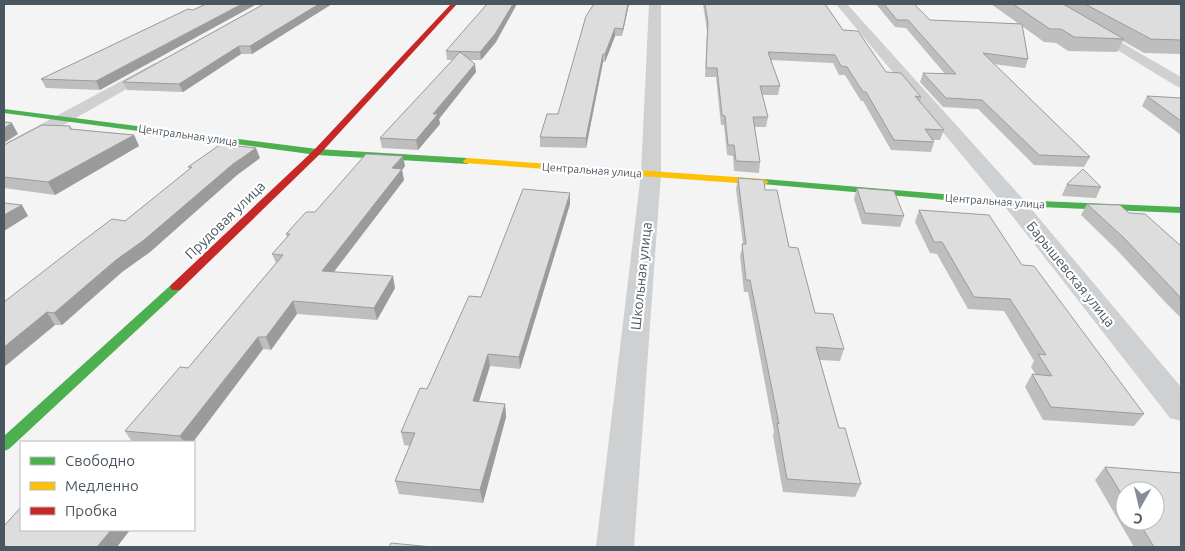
<svg xmlns="http://www.w3.org/2000/svg" width="1185" height="551" font-family="Ubuntu,sans-serif">
<style>
.lines{fill:none;stroke-linecap:round;stroke-linejoin:round}
.street{fill:#ced0d2;fill-rule:evenodd}
.fast{fill:#4caf50;fill-rule:evenodd}
.slow{fill:#ffc107;fill-rule:evenodd}
.jam{fill:#c62828;fill-rule:evenodd}
.wall{fill:#bebebf;fill-rule:evenodd}
.shaded-wall{fill:#9b9b9b}
.building{fill:#ddddde;stroke:#9b9b9b}
.labels{text-anchor:middle;dominant-baseline:central;stroke-width:4.5;stroke-linejoin:round;paint-order:stroke}
.far-street-label{font-size:11px;fill:#4a5661;stroke:#fff}
.street-label{font-size:14px;fill:#4a5661;stroke:#fff}
</style>
<rect width="100%" height="100%" fill="#f4f4f4"/>
<g class="lines">
<g class="street">
<polygon points="649,4 661,4 661,173 634,547 596,547 641,173"/>
<polygon points="836,4 847,4 1022,198 1181,387 1181,421 1170,418 1006,208"/>
<polygon points="1042,4 1055,4 1181,77 1181,88 1176,86"/>
<polygon points="155,63 160,64 162,67 160,70 11,155 4,157 4,144"/>
</g>
<g class="fast">
<polygon points="4,109 317,149 467,158 471,161 467,164 317,155 4,113"/>
<polygon points="764,179 1014,200 1181,207 1181,213 1014,206 761,184 759,182"/>
<polygon points="176,283 180,284 182,287 180,290 9,449 4,451 4,436 172,284"/>
</g>
<polygon class="slow" points="467,158 764,179 769,182 764,185 464,163 463,161"/>
<polygon class="jam" points="451,4 457,4 320,154 180,290 172,290 170,287 172,284 314,150"/>
</g>
<g class="wall">
<polygon points="264,4 332,4 252,54 241,54 183,92 127,90 123,82"/>
<polygon points="629,4 622,36 615,36 605,62 603,62 586,148 540,147 540,137 558,114"/>
<polygon points="703,4 825,4 843,30 886,72 921,97 920,102 944,130 940,140 932,140 934,142 931,152 891,150 863,101 861,101 845,75 839,75 833,63 771,60 780,86 778,95 762,95 768,117 766,127 754,127 760,162 759,173 734,171 733,156 727,155 724,125 721,125 716,77 705,77 707,31"/>
<polygon points="876,4 914,4 930,20 1019,24 991,4 1181,4 1181,54 1144,53 1123,41 1117,52 1068,51 1056,43 1044,42 1022,26 1028,59 1025,68 993,64 1090,157 1084,167 1034,165 978,109 943,107 920,82 923,73 945,74 906,28 895,27"/>
<polygon points="188,9 100,90 46,88 41,79"/>
<polygon points="496,42 481,60 470,60 476,72 439,119 440,124 418,150 382,148 380,138 453,60 447,60 446,51"/>
<polygon points="1147,96 1181,98 1181,135 1142,106"/>
<polygon points="70,126 72,129 134,135 139,146 55,195 4,188 4,145"/>
<polygon points="260,158 237,175 150,252 122,272 62,325 55,325 4,367 112,219 125,221 190,169 188,167"/>
<polygon points="405,166 402,170 404,180 334,272 395,288 377,320 297,314 271,350 263,349 193,442 132,442 125,431 188,368 276,263 272,254 287,238 286,234 315,212"/>
<polygon points="738,178 765,190 789,247 815,313 844,349 840,361 819,360 839,428 861,484 855,497 783,492 773,436 774,432 748,292 744,292 740,256 743,244 736,189"/>
<polygon points="1067,184 1101,187 1096,198 1063,196 1062,195"/>
<polygon points="857,188 904,216 900,227 862,224 854,199"/>
<polygon points="570,204 520,369 490,366 479,401 505,404 506,417 483,503 399,494 395,481 410,446 404,445 401,432 481,297"/>
<polygon points="1087,204 1129,213 1181,246 1181,318 1166,303 1117,250 1081,215"/>
<polygon points="919,210 1022,265 1144,414 1134,426 1043,420 1025,387 1032,374 1036,375 1031,367 1034,361 1004,311 968,309 937,254 930,253 915,222"/>
<path d="M1105,467L1181,547H1134L1095,480ZM1125,491L1155,521H1125Z"/>
</g>
<g class="shaded-wall">
<polygon points="242,4 257,4 100,90 96,81"/>
<polygon points="319,4 332,4 252,54 250,46"/>
<polygon points="513,4 517,4 496,42 481,60 480,52"/>
<polygon points="628,4 629,4 622,36 623,29"/>
<polygon points="615,28 615,36 605,62 605,54"/>
<polygon points="239,46 241,54 183,92 179,84"/>
<polygon points="603,54 603,62 586,148 586,138"/>
<polygon points="475,64 476,72 439,119 440,124 418,150 416,140 433,114"/>
<polygon points="12,123 18,134 4,143 4,128"/>
<polygon points="134,135 139,146 55,195 48,182"/>
<polygon points="256,148 260,158 237,175 150,252 122,272 62,325 54,313 116,260 233,164"/>
<polygon points="403,156 405,166 402,170 404,180 325,283 322,271 392,168"/>
<polygon points="570,193 570,204 520,369 519,357"/>
<polygon points="22,205 28,216 4,231 4,215"/>
<polygon points="393,276 395,288 377,320 374,308"/>
<polygon points="293,301 297,314 271,350 266,337"/>
<polygon points="47,312 55,325 4,367 4,347"/>
<polygon points="258,337 263,349 193,442 184,442 180,436"/>
<polygon points="488,354 490,366 475,414 473,401"/>
<polygon points="505,404 506,417 483,503 480,490"/>
<polygon points="111,530 130,530 117,547 97,547"/>
</g>
<g class="building">
<polygon points="206,4 242,4 96,81 41,79 188,9 193,10"/>
<polygon points="264,4 319,4 250,46 239,46 179,84 123,82"/>
<polygon points="487,4 513,4 495,34 480,52 446,51"/>
<polygon points="594,4 628,4 623,29 615,28 605,54 603,54 586,138 540,137 547,114 558,114 586,16"/>
<polygon points="705,4 825,4 843,30 858,31 886,72 901,73 921,97 915,96 944,130 925,129 934,142 894,140 866,92 863,92 847,67 841,66 835,55 768,52 780,86 760,86 768,117 753,117 760,162 736,161 734,145 728,145 725,116 722,115 717,68 706,68 708,23"/>
<polygon points="884,4 914,4 930,20 1022,24 1028,59 983,53 1090,157 1039,155 982,100 946,98 923,73 956,74 908,20 897,20"/>
<polygon points="1013,4 1063,4 1124,39 1074,37 1061,29 1050,29"/>
<polygon points="1085,4 1181,4 1181,5 1180,5 1181,7 1181,40 1151,39"/>
<polygon points="460,52 475,64 433,114 438,114 416,140 380,138"/>
<polygon points="1147,96 1181,98 1181,121"/>
<polygon points="4,122 12,123 4,128"/>
<polygon points="42,125 70,126 70,129 134,135 48,182 4,177 4,145"/>
<polygon points="221,144 256,148 233,164 144,240 116,260 54,313 47,312 4,347 4,302 80,243 112,219 125,221 192,167 188,167"/>
<polygon points="366,154 403,156 392,168 402,169 322,271 393,276 374,308 293,301 266,337 258,337 180,436 125,431 180,367 188,368 283,255 272,254 290,234 286,234 306,212 315,212"/>
<polygon points="1083,169 1101,187 1069,185 1067,184"/>
<polygon points="738,178 764,180 765,190 777,190 789,247 798,248 815,313 833,314 844,349 816,347 839,428 845,428 861,484 787,479 777,423 779,424 750,280 746,280 742,244 746,244"/>
<polygon points="857,188 894,191 904,216 865,213"/>
<polygon points="523,189 570,193 519,357 488,354 473,401 505,404 480,490 395,481 415,433 401,432 420,388 427,389 469,296 481,297"/>
<polygon points="4,203 22,205 4,215"/>
<polygon points="1087,204 1120,205 1129,213 1145,214 1181,246 1181,298 1124,238"/>
<polygon points="919,210 989,215 1022,265 1034,266 1144,414 1051,407 1032,374 1052,376 1038,354 1046,355 1010,299 974,297 942,242 934,242"/>
<polygon points="1105,467 1181,473 1181,547 1154,547 1138,521 1155,521 1155,491 1125,491 1125,500"/>
<polygon points="21,507 21,530 111,530 97,547 14,547 4,546 4,526"/>
<polygon points="391,543 432,547 389,547"/>
</g>
<g class="labels">
<g class="far-street-label">
<text transform="translate(188 135) rotate(8)">Центральная улица</text>
<text transform="translate(592 170) rotate(4)">Центральная улица</text>
<text transform="translate(995 201) rotate(4)">Центральная улица</text>
</g>
<g class="street-label">
<text transform="translate(225 220) rotate(-44)">Прудовая улица</text>
<text transform="translate(1071 274) rotate(51)">Барышевская улица</text>
<text transform="translate(641 276) rotate(-84)">Школьная улица</text>
</g>
</g>
<rect width="1185" height="551" fill="none" stroke="#4a5661" stroke-width="10"/>
<rect x="20" y="441" width="175" height="90" fill="#ffffff" stroke="#b7bbc0"/>
<rect x="30" y="457" width="25" height="8" fill="#4caf50" stroke="#b7bbc0"/>
<text x="65" y="466" font-size="15" fill="#4a5661">Свободно</text>
<rect x="30" y="482" width="25" height="8" fill="#ffc107" stroke="#b7bbc0"/>
<text x="65" y="491" font-size="15" fill="#4a5661">Медленно</text>
<rect x="30" y="507" width="25" height="8" fill="#c62828" stroke="#b7bbc0"/>
<text x="65" y="516" font-size="15" fill="#4a5661">Пробка</text>
<g transform="translate(1140 506) rotate(188)"><circle r="24" fill="#ffffff" stroke="#b7bbc0"/>
<path d="M0-4L9 19L0 12L-9 19Z" fill="#868d94"/>
<text y="-8" font-size="14" font-weight="bold" text-anchor="middle" fill="#4a5661">С</text>
</g>
</svg>
